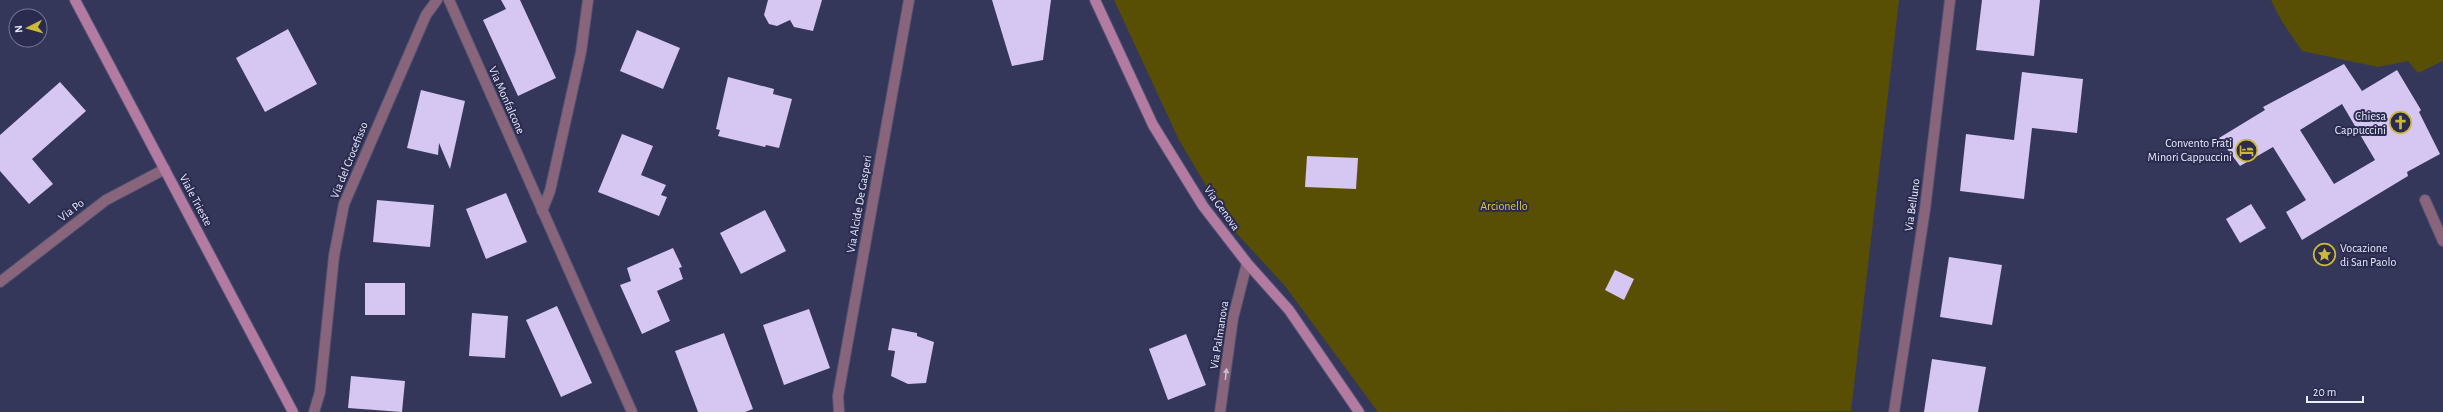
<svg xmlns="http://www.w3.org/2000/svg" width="2443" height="412" font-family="'Alegreya Sans',sans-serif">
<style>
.green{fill:#594f04}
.building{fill:#d5c6f2;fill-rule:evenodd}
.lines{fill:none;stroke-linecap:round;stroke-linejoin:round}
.street-casing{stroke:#515374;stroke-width:12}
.secondary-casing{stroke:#515374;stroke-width:12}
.street{stroke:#89657b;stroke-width:10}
.secondary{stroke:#b47ba0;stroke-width:10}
.oneway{fill:#c7bcd0}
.labels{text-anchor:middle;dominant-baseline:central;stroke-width:4;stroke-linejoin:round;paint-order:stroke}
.street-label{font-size:12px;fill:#e9ebfe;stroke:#2a2b4f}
.poi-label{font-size:12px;fill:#e9ebfe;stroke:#2a2b4f;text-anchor:end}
.park-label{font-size:12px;fill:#dfca3a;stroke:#2a2b4f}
</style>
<rect width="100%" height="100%" fill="#34365a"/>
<g class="green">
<polygon points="1114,0 1899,0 1851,411 1378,412 1285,286 1230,226 1179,140"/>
<polygon points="2271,0 2443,0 2443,61 2418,73 2408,61 2378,67 2302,51 2281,20"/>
</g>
<g class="building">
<polygon points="501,0 520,0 556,78 518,96 483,20 506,9"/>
<polygon points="768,0 822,0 813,31 794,27 790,20 777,26 769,24 764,15"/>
<polygon points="992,0 1051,0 1043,60 1012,66"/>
<polygon points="1982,0 2040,0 2034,56 1976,50"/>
<polygon points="288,29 317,84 265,112 236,58"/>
<polygon points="637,30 680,48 663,89 620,71"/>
<path d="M2344,64L2362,91L2397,70L2421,110L2419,112L2440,154L2407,172L2408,176L2302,240L2286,212L2306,200L2273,147L2240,166L2219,138L2265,110L2263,107ZM2342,104L2375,160L2334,184L2300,130Z"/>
<polygon points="2022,72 2083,79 2077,133 2032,128 2024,199 1960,191 1966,134 2014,140"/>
<polygon points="728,77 774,89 773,94 792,99 779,148 766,145 765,147 718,136 720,130 716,129"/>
<polygon points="60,82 86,111 32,159 53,184 29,204 0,171 0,135"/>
<polygon points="421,90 465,101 450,169 439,143 438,155 407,148"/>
<polygon points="622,134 653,146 641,175 666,185 661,195 667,197 659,216 598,192"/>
<polygon points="1307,156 1358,158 1356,189 1305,187"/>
<polygon points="506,193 527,242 486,259 466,209"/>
<polygon points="377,200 434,205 430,247 373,242"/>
<polygon points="2251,204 2266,228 2240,243 2226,219"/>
<polygon points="765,210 786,251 741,274 720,233"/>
<polygon points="673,248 682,267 679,268 683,279 657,291 670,321 642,334 620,285 631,281 627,268"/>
<polygon points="1949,257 2002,265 1992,325 1940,317"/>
<polygon points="1615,270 1634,279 1624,300 1605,290"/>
<rect x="365" y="283" width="40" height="32"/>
<polygon points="557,306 592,383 561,397 526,320"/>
<polygon points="809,309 830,368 784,385 763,325"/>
<polygon points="472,313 508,316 505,358 469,356"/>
<polygon points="892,328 917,333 917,336 934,342 926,383 908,384 891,376 895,351 888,350"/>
<polygon points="724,333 753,409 745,412 698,412 675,351"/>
<polygon points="1186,334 1206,385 1168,400 1149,349"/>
<polygon points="1932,359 1986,367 1978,412 1924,412"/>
<polygon points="351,376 405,381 402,412 348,408"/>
</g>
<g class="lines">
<defs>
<g id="street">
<polyline points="449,0 632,412"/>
<polyline points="2425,200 2443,241"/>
<polyline points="542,211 550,191 581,52 588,0"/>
<polyline points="0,282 106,200 165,169"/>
<polyline points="314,412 320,392 334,256 344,204 426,15 437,0"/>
<polyline points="839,412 838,396 909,0"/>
<polyline points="1220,412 1233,318 1247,263"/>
<polyline points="1894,412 1925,209 1950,0"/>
</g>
<g id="secondary">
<polyline points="75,0 293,412"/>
<polyline points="1095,0 1153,125 1203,206 1247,263 1289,310 1359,412"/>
</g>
</defs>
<use href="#street" class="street-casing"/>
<use href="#secondary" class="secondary-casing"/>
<use href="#street" class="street"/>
<use href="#secondary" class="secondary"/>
</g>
<defs><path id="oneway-solid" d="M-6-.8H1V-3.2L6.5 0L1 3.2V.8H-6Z"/></defs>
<use class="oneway" href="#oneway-solid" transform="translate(1226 374) rotate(-83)"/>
<defs>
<symbol id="church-ring" viewBox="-11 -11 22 22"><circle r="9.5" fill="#2a2b4f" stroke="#ccb939" stroke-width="1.5"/><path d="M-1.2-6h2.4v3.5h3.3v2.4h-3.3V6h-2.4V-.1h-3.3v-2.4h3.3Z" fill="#ccb939"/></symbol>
<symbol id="hotel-ring" viewBox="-11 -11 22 22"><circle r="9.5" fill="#2a2b4f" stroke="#ccb939" stroke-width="1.5"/><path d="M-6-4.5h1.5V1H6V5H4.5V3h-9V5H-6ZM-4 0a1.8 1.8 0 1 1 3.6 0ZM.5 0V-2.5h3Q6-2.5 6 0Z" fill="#ccb939"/></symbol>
<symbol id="sight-ring" viewBox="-11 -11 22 22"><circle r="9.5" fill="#2a2b4f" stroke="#ccb939" stroke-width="1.5"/><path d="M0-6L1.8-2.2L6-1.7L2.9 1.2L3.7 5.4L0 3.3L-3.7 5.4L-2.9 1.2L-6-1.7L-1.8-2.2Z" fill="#ccb939"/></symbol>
</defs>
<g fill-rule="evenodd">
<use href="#church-ring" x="2388" y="110" width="25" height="25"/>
<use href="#hotel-ring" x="2234" y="138" width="25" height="25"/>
<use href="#sight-ring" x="2312" y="242" width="25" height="25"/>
</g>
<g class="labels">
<g class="street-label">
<text transform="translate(507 100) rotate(66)">Via Monfalcone</text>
<text transform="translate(349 160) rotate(-68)">Via del Crocefisso</text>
<text transform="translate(196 200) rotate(62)">Viale Trieste</text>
<text transform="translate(859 204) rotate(-80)">Via Alcide De Gasperi</text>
<text transform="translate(1912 205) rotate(-82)">Via Belluno</text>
<text transform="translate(1222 208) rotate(54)">Via Genova</text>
<text transform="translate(71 210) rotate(-38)">Via Po</text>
<text transform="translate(1219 335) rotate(-81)">Via Palmanova</text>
</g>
<g class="poi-label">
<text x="2386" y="116">Chiesa<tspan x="2386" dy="14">Cappuccini</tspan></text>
<text x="2232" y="143">Convento Frati<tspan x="2232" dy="14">Minori Cappuccini</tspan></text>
<text x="2340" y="248" text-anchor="start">Vocazione<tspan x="2340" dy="14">di San Paolo</tspan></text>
</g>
<g class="park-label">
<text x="1504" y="206">Arcionello</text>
</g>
</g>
<g transform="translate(28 28) rotate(264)"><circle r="19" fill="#2a2b4f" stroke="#767895"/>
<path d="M0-3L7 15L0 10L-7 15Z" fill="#ccb939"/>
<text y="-6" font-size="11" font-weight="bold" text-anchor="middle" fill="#e9ebfe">N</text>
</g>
<path d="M2307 396v6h56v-6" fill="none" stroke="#e9ebfe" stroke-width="2"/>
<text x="2313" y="396" font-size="12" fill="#e9ebfe" stroke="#2a2b4f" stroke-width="3" paint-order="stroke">20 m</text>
</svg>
